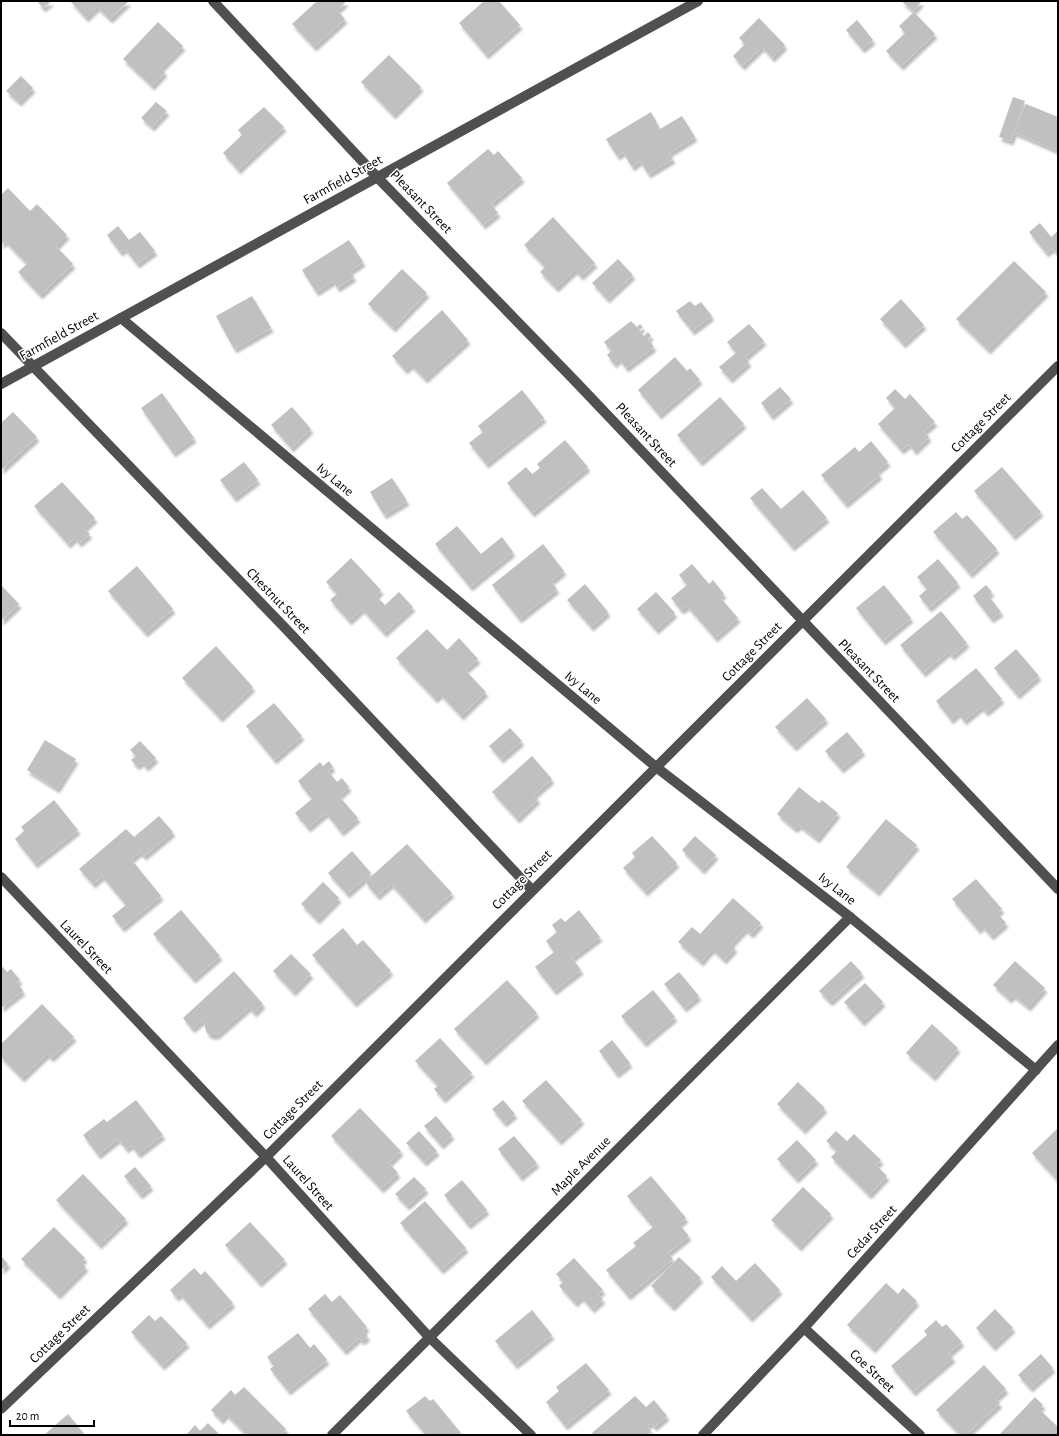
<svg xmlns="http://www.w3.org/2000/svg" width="1059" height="1436" font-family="'Alegreya Sans',sans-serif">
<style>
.building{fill:#c0c0c0;filter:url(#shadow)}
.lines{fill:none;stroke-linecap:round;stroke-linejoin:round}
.minor{stroke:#505050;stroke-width:10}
.labels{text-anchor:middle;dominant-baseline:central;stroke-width:3;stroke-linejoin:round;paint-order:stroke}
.street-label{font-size:14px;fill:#000;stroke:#fff}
</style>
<defs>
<filter id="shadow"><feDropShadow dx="2.5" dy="4.5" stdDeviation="1" flood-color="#0004"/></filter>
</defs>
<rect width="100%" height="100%" fill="#fff"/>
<g class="building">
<polygon points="37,1 52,1 43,8"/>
<polygon points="70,1 129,1 110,19 97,7 86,18"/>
<polygon points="317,1 347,1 337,10 345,19 314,47 292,24"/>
<polygon points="484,1 499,1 520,25 486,55 459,23"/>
<polygon points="901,1 922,1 913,11"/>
<polygon points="914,12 935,34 901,66 886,51 905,33 899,26"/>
<polygon points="759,18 785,45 772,58 762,47 742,66 733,56 745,44 739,38"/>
<polygon points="857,20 873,40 862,49 846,30"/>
<polygon points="158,22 183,46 161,68 165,72 152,86 123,59"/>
<polygon points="389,55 421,87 393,115 361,82"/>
<polygon points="21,76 33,88 19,102 6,91"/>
<polygon points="1013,97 1025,101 1011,141 999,137"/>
<polygon points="156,102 167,111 152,127 141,118"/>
<polygon points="1026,104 1058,117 1058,151 1014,132"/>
<polygon points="264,107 284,127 238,170 223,153 242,135 238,130"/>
<polygon points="651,112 660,129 682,116 695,137 669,153 673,159 648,174 640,161 632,167 623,152 617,156 606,139"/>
<polygon points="488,149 494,155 498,151 522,178 491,204 498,213 483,225 447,183"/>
<polygon points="8,188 30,211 37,204 67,235 56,246 73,264 40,295 18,272 27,264 5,241 2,244 1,244 1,195"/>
<polygon points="553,217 595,263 581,276 575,270 556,288 540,272 545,267 524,245"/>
<polygon points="1040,223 1051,237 1058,231 1058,255 1052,248 1046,253 1029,232"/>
<polygon points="118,226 129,240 140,232 155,251 137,264 125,249 120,252 107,235"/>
<polygon points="349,240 363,262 350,271 354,277 337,288 333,281 316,292 302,270"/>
<polygon points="618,259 633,275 607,299 592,283"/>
<polygon points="1014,261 1046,292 988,350 956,319"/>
<polygon points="402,269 427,293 393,328 368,304"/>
<polygon points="252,296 271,328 234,349 216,316"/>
<polygon points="901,299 924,325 903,344 880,319"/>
<polygon points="690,301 695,306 701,302 712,316 692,331 676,311"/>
<polygon points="442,310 468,340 425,379 411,365 405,370 392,356"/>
<polygon points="631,321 637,327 640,324 643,327 639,330 644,336 648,332 651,336 648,339 654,347 626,368 619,359 614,364 607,355 611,351 604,342"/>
<polygon points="749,324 764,341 745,357 749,362 730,379 719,367 736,353 727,342"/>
<polygon points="675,357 687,371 690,368 700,380 659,415 638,390"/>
<polygon points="780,387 791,399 771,416 761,403"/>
<polygon points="895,389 905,399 910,394 935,422 924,431 929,437 914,451 909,444 901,450 878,424 895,408 886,398"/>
<polygon points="522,390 544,418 486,464 469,443 483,432 478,426"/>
<polygon points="162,393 194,438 173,453 141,408"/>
<polygon points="720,397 744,424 700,462 677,435"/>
<polygon points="292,407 311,429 291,448 271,425"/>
<polygon points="13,412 37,437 1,470 1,423"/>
<polygon points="565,440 588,467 532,513 507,483 526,467 532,474 540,468 537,464"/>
<polygon points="871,441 888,462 877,471 880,475 845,504 821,475 855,447 859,452"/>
<polygon points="244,462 258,480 234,498 220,480"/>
<polygon points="1002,467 1041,512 1013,536 974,491"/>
<polygon points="392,478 407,501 384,515 370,492"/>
<polygon points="62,482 95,518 84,528 90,534 79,543 75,538 68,544 34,506"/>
<polygon points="762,488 781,509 803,490 827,518 792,547 750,498"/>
<polygon points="956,512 962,519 967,515 997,549 970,574 933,532"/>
<polygon points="457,526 481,554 502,537 513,552 470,587 435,544"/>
<polygon points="543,544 564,571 551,581 557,589 519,619 492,585"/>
<polygon points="351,558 381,590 376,596 385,605 399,592 413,607 384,633 362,609 349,621 330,600 337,594 326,582"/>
<polygon points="938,559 958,583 929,608 919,596 927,589 917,577"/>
<polygon points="692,564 709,584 713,580 724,594 720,597 738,618 715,638 687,606 681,610 671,598 687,585 679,575"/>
<polygon points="137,566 173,609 145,633 108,591"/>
<polygon points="585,584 608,612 591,627 567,600"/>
<polygon points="1,585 19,604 1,621"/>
<polygon points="884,585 911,618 883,641 856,608"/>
<polygon points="986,585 992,592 988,595 1001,612 991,619 973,596"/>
<polygon points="656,592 675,613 656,630 637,609"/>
<polygon points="941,611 967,643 952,656 948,652 923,673 900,645"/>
<polygon points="427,629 447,650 459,638 478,659 465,670 486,692 461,716 440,694 435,699 396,658"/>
<polygon points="216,646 253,687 220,718 182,678"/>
<polygon points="1016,649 1039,676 1017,695 994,668"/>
<polygon points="976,668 1002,699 986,712 981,707 964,721 958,713 951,720 936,701"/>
<polygon points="807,698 826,719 794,747 775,727"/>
<polygon points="274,703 302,736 274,760 246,726"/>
<polygon points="510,728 522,741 501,759 489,746"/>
<polygon points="847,732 863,751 841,769 825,751"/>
<polygon points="45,740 76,759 57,789 27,770"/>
<polygon points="140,741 156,758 146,767 141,762 137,766 131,760 136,756 130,750"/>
<polygon points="532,756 552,779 534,795 538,799 517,819 492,792"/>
<polygon points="329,761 333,767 328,771 337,782 342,778 349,787 339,796 358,818 341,832 326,813 308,828 295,813 312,799 298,781 320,762 323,766"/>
<polygon points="799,787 819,803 822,800 838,813 817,839 799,825 795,829 777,814"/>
<polygon points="54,800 78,830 35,864 15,839 24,831 21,827"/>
<polygon points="159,816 173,832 144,856 140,852 131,859 161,896 122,928 112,916 126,905 102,876 93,884 79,869 126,829 134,837"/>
<polygon points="886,819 917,845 877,892 846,867"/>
<polygon points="652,836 677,863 645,892 623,868 635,857 632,853"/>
<polygon points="695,836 716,855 702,870 682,850"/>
<polygon points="407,844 452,893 423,919 391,884 377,896 365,882"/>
<polygon points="352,851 371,873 347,894 328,873"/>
<polygon points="976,879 1002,909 997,913 1006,923 991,936 982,926 978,930 952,899"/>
<polygon points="323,882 339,898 317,920 301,904"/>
<polygon points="733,898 761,923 751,934 745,929 731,944 735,948 724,960 712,949 701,962 678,942 692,927 700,934"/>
<polygon points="181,910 220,956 193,979 153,934"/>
<polygon points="579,910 600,937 572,958 581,970 554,991 535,967 554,952 546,941 557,932 552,925 561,918 565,922"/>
<polygon points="343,928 357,945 363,940 391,971 354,1003 312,955"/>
<polygon points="291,954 311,974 293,992 273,971"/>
<polygon points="851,961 862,973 830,1002 819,991"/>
<polygon points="1015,961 1045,988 1028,1007 1013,995 1009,999 993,985"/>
<polygon points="2,966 7,972 11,969 20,980 17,982 23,991 1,1008 1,967"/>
<polygon points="234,971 263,1004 254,1013 249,1007 217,1035 211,1035 207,1033 205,1028 205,1024 203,1020 192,1029 183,1018"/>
<polygon points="679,972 699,996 684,1008 664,984"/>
<polygon points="507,980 537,1013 484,1061 454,1029"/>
<polygon points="865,983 883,1002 862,1022 844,1002"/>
<polygon points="653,990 675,1017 644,1043 621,1016"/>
<polygon points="42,1004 74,1037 51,1058 47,1054 22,1078 1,1057 1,1044"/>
<polygon points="932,1024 958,1048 933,1077 906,1053"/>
<polygon points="440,1038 472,1073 443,1099 434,1089 438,1086 415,1061"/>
<polygon points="612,1040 630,1063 616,1074 599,1051"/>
<polygon points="546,1080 582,1120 559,1141 522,1101"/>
<polygon points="798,1082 825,1108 803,1130 777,1104"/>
<polygon points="136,1100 163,1135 138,1154 131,1145 126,1149 118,1139 98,1155 83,1135 104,1119 107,1122"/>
<polygon points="503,1100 515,1114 504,1123 492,1109"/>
<polygon points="360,1108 401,1151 389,1163 398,1173 381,1189 331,1136"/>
<polygon points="436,1116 452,1135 441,1145 424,1126"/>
<polygon points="1058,1128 1058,1181 1032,1153"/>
<polygon points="419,1131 437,1151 424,1162 406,1143"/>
<polygon points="836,1131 847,1141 854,1134 881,1160 876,1165 887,1176 869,1195 831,1157 837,1151 826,1141"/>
<polygon points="514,1136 537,1163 520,1177 498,1149"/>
<polygon points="797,1140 816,1160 796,1179 777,1159"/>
<polygon points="135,1167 151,1186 140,1195 124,1176"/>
<polygon points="83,1174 126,1219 99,1245 56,1200"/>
<polygon points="651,1176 686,1218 679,1224 689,1236 668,1253 673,1259 628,1296 606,1270 636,1246 633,1243 653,1227 627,1196"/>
<polygon points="414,1177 426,1189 407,1206 395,1194"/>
<polygon points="462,1180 487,1210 468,1225 444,1195"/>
<polygon points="803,1187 831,1214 799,1247 771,1220"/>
<polygon points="425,1201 466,1248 441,1270 400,1223"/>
<polygon points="250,1222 285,1260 259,1283 225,1245"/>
<polygon points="54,1227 85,1258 81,1262 86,1267 58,1295 21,1259"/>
<polygon points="1,1256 8,1264 1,1270"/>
<polygon points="679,1257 701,1278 672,1307 651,1286"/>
<polygon points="574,1258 603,1290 598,1294 603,1299 592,1309 581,1297 575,1303 559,1286 563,1282 556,1274"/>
<polygon points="755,1263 780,1290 750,1318 711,1277 722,1266 736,1281"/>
<polygon points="194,1268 201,1275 205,1271 233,1303 207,1325 180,1294 176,1297 170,1290"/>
<polygon points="886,1283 898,1294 903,1288 917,1301 873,1349 847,1325"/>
<polygon points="325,1294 332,1302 340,1295 367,1327 363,1331 368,1336 362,1341 359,1338 344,1351 308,1309"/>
<polygon points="995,1309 1013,1328 993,1347 976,1328"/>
<polygon points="532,1310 552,1335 515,1365 495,1341"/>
<polygon points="149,1315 155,1321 161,1316 187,1343 162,1366 131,1332"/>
<polygon points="936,1320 942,1327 946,1324 962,1342 949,1353 953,1358 913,1392 891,1366 927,1335 924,1331"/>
<polygon points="298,1333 310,1348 314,1344 327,1360 288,1391 270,1369 274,1366 267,1357"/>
<polygon points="1041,1354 1053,1368 1030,1388 1018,1375"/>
<polygon points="586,1363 609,1390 565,1426 546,1402 559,1391 556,1387"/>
<polygon points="984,1365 1006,1389 995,1399 1000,1403 966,1435 960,1435 936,1410"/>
<polygon points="244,1387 286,1429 280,1435 269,1435 267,1433 266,1435 247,1435 226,1414 221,1420 211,1410 231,1390 235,1395"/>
<polygon points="425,1396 430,1401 433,1399 461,1433 459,1435 426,1435 406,1411"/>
<polygon points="635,1396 646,1407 654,1400 667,1416 654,1427 651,1423 647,1426 651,1431 647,1435 593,1435 592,1433"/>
<polygon points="1035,1397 1043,1405 1039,1409 1058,1427 1058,1430 1053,1435 999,1435"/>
<polygon points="68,1414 85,1435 44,1435"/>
<polygon points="208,1423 220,1435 188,1435 187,1434 195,1425 200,1431"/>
</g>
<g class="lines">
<g class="minor">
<polyline points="213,1 377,177 576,382 1058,889"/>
<polyline points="121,318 656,767 850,917 1036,1070"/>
<polyline points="1,333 287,630 532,890"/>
<polyline points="1,384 698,1"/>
<polyline points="1,877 266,1157 429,1337 531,1435"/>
<polyline points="804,1328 920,1435"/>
<polyline points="1,1409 266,1157 1058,366"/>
<polyline points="332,1435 850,917"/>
<polyline points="703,1435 804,1328 1058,1045"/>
</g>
</g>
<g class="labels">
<g class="street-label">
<text transform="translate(343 180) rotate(-29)">Farmfield Street</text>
<text transform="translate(421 202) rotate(46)">Pleasant Street</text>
<text transform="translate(59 336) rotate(-29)">Farmfield Street</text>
<text transform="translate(981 423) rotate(-45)">Cottage Street</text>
<text transform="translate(646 435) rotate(47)">Pleasant Street</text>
<text transform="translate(335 480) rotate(40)">Ivy Lane</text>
<text transform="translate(278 601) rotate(46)">Chestnut Street</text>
<text transform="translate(752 652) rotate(-45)">Cottage Street</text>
<text transform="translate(869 671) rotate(46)">Pleasant Street</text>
<text transform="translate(583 688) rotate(40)">Ivy Lane</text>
<text transform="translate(522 880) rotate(-45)">Cottage Street</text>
<text transform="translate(837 889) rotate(38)">Ivy Lane</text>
<text transform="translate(86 947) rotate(46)">Laurel Street</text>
<text transform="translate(293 1110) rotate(-45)">Cottage Street</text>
<text transform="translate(581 1166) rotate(-45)">Maple Avenue</text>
<text transform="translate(308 1183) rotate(48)">Laurel Street</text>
<text transform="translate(872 1232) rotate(-48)">Cedar Street</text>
<text transform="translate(60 1334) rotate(-44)">Cottage Street</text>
<text transform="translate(872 1371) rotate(43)">Coe Street</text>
</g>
</g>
<rect width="1059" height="1436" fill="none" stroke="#000000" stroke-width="4"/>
<path d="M10 1420v6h84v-6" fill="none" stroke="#000000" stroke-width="2"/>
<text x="16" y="1420" font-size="12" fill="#000000" stroke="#ffffff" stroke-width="3" paint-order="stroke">20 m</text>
</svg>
